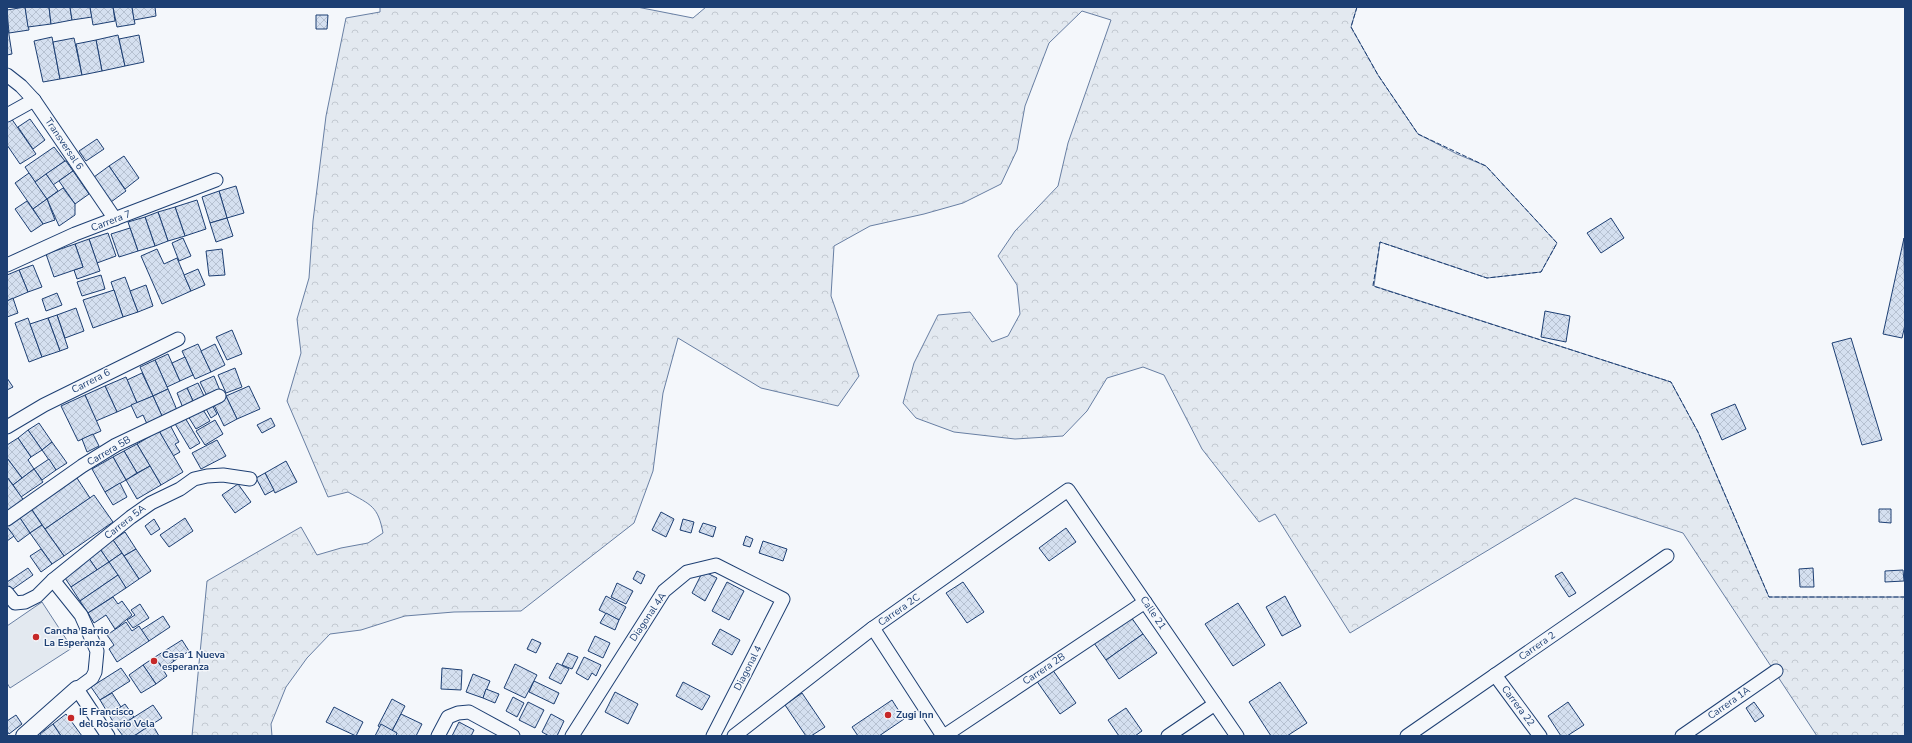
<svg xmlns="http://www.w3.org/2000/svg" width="1912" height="743" font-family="'Nunito Sans',sans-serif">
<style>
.forest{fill:url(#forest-crowns);stroke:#687fa3}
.garden{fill:#e3e9f0;stroke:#687fa3}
.building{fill:url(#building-cross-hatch);stroke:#1d3f73}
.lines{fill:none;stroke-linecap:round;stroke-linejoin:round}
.minor-casing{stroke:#1d3f73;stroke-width:15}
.tertiary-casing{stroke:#1d3f73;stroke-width:18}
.minor{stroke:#f4f7fb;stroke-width:13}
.tertiary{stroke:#f4f7fb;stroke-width:16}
.fence{stroke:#1d3f73;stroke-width:1;stroke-dasharray:5 2;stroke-linecap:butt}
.poi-dot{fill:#c62828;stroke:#f4f7fb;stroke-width:1.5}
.labels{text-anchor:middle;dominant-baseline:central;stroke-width:3;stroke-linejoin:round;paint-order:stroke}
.street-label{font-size:10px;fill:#1d3f73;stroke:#f4f7fb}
.poi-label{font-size:10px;font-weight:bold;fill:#1d3f73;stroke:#f4f7fb;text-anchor:start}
</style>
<defs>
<pattern id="forest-crowns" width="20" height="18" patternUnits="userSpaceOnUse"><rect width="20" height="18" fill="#e3e9f0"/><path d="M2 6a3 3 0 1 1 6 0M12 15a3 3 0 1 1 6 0" fill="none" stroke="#c2c9d1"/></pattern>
<pattern id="building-cross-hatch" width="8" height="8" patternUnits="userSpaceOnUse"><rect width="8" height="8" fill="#d5e0f0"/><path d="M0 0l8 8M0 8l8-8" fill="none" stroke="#b6c1d1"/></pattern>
</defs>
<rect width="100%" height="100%" fill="#f4f7fb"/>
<path class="forest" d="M380,7H637L693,18L706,7H1357L1351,27L1378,75L1418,134L1457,154L1486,166L1557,243L1541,272L1487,278L1380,242L1374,286L1671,382L1698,432L1769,597H1905V736H1817L1683,533L1575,498L1350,633L1275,514L1259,522L1202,449L1164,375L1143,367L1107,378L1087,411L1063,436L1015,439L954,432L916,418L903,403L914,363L938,315L970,312L992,342L1008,336L1020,314L1017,285L998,256L1015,231L1058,186L1068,143L1111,20L1082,11L1049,43L1025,106L1017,150L1001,184L963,203L924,214L870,226L834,246L831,296L859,376L838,406L761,388L678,338L663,393L653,471L634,523L521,611L454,612L405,616L361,630L330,634L307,658L286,687L271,724L272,736H192L207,581L301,527L317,555L341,548L368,543L383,533C378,506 371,505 348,492L328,497L287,401L301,353L297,319L309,278L313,221L326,116L346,18L380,12Z"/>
<polygon class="garden" points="42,602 72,648 10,688 7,683 7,626"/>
<g class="building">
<polygon points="25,7 29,30 9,33 7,10"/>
<polygon points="25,7 49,7 51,24 28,27"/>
<polygon points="49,7 70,7 72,20 51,24"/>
<polygon points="70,7 90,7 92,17 72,20"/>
<polygon points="90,7 113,7 115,21 93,25"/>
<polygon points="113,7 132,7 135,24 117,27"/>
<polygon points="132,7 155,7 156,16 134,20"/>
<polygon points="316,15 328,15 327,29 316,29"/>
<polygon points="7,22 12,54 7,55"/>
<polygon points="118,35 125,66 102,71 96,40"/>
<polygon points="139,35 144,62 125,66 119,39"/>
<polygon points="52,37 60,79 43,82 34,41"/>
<polygon points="74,38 82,75 60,79 53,42"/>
<polygon points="96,40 102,71 82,75 76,44"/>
<polygon points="11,118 36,154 20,164 7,145 7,120"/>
<polygon points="30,119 45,140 33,149 18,127"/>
<polygon points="97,139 104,149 86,161 79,151"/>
<polygon points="54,147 65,161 35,182 25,167"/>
<polygon points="124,156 139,178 125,189 109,166"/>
<polygon points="65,161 66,161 73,171 53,185 46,174"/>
<polygon points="109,166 126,191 111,202 94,177"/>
<polygon points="73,171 89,194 75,204 59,181"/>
<polygon points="29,173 47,199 33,209 15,183"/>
<polygon points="46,174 58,191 47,199 35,182"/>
<polygon points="236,186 244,213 227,218 219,191"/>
<polygon points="63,188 75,204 75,215 59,226 47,199"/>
<polygon points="219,191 227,218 210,223 202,197"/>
<polygon points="47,199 55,220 43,224 33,209"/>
<polygon points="197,200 206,229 185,236 175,207"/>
<polygon points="27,201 43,224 31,232 15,209"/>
<polygon points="175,207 185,236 168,241 158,212"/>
<polygon points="158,212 168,241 155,246 145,217"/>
<polygon points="145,217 155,246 138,251 128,222"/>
<polygon points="227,218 233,236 216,242 210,223"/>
<polygon points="1611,218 1624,238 1601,253 1587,233"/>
<polygon points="130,228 138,251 119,257 111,234"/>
<polygon points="108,233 116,256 97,263 89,239"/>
<polygon points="183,238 191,256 179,261 172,243"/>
<polygon points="1904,238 1905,325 1902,338 1883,334"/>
<polygon points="89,239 100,271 77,279 74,270 83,267 75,244"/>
<polygon points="75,244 83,267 54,277 46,254"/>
<polygon points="157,249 164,264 177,258 191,291 162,304 141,256"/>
<polygon points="222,249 225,275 209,276 206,251"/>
<polygon points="33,265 42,287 28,292 19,270"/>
<polygon points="198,269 205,285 191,291 184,275"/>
<polygon points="19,270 28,292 7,301 7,275"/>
<polygon points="101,275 105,289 82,296 77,282"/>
<polygon points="125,277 138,312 123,317 111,282"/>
<polygon points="146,285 153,306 138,312 130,291"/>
<polygon points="114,290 123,317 93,328 83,300"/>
<polygon points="57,293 62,305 46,311 42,299"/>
<polygon points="13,298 18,313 7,317 7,301"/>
<polygon points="76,308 84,331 65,338 57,315"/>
<polygon points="1545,311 1570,316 1566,342 1541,337"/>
<polygon points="57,315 68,348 60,351 48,318"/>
<polygon points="28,318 42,357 29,362 15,323"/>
<polygon points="48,318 60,351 42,357 30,324"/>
<polygon points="232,330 242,354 227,360 216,337"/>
<polygon points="1851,338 1882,440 1862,445 1832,343"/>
<polygon points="198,344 211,372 195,379 182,351"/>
<polygon points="215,344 225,365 211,372 201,351"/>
<polygon points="168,354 180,381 167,387 155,360"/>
<polygon points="185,357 193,375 180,381 172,363"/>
<polygon points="155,360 168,389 153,396 140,367"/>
<polygon points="235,368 242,387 226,393 218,375"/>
<polygon points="142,373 153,396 137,403 127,380"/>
<polygon points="214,376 221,393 208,398 200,382"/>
<polygon points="126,377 137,403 117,412 105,386"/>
<polygon points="7,378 13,387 7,390"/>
<polygon points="198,383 205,398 194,403 187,388"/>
<polygon points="105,386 117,412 96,421 85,395"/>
<polygon points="249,386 260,409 237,419 226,396"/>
<polygon points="187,388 194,403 183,408 177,393"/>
<polygon points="168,389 177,410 162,416 153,396"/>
<polygon points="85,395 101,431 78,441 61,406"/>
<polygon points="153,396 162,416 147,424 143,415 137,418 131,405"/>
<polygon points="226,396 237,419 224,426 213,403"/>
<polygon points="211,403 217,414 211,418 205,407"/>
<polygon points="1735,404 1746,429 1722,440 1711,414"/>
<polygon points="202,408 210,421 196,429 188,416"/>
<polygon points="184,416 200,443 190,449 174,422"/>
<polygon points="271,418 275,426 262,433 257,425"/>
<polygon points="215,420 223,434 205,445 196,431"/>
<polygon points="39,423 52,442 42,450 28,430"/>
<polygon points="170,425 179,442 175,444 180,452 173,456 159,431"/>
<polygon points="28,430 42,450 31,457 18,438"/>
<polygon points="159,431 183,472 161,485 137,444"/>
<polygon points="93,434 99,446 87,452 82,439"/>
<polygon points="18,438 31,457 28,460 34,469 22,478 7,458 7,445"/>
<polygon points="217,440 226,456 201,469 192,453"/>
<polygon points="52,442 67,463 56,470 42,450"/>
<polygon points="137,444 150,466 137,473 124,451"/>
<polygon points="124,451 137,473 126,480 113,457"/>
<polygon points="113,457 126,480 105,492 92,469"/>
<polygon points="7,458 22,478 13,485 7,477"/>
<polygon points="49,459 56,470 42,480 34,469"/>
<polygon points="286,461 297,482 275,493 265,473"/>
<polygon points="150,466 161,485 137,499 126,480"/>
<polygon points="34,469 43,482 21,497 13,485"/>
<polygon points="265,473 274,490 265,495 256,478"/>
<polygon points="75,475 90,498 45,529 30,507"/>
<polygon points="7,477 25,502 7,514"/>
<polygon points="120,483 127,497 113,505 105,492"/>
<polygon points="238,484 251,502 235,513 222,495"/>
<polygon points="94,495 113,522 64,556 45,529"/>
<polygon points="30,507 42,525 30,533 18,515"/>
<polygon points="1879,509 1891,509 1891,523 1879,522"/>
<polygon points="661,512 674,519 666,537 652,530"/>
<polygon points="18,515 30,533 18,542 7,527 7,523"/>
<polygon points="185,518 193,531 169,547 160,535"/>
<polygon points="154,519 160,529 151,535 145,526"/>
<polygon points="683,519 694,522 691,533 680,530"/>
<polygon points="703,523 716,527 713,537 699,532"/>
<polygon points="42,525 64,556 52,564 30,533"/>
<polygon points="7,527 14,536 7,541"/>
<polygon points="1066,528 1076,542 1049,561 1039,548"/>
<polygon points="125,532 136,549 124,556 113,540"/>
<polygon points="746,536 753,539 750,547 743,545"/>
<polygon points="113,540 122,553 109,562 100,549"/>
<polygon points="763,541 787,549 783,561 759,553"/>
<polygon points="41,549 52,564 41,572 30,556"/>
<polygon points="100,549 109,562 97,570 88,557"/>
<polygon points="136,549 151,571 139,579 124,556"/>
<polygon points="122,553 139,579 126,588 109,562"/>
<polygon points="88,557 97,570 71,587 63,575"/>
<polygon points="109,562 118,575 80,601 71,587"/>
<polygon points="28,568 33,575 10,591 7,587 7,582"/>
<polygon points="1813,568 1814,587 1800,587 1799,569"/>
<polygon points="1903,570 1904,581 1885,582 1885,571"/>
<polygon points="637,571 645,575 641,584 633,579"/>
<polygon points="703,571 717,578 705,601 692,593"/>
<polygon points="1562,572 1576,593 1569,597 1555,576"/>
<polygon points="118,575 126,588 88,613 80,601"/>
<polygon points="727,582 744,591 729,620 712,611"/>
<polygon points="963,582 984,612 967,623 946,593"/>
<polygon points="617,583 633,591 626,604 611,597"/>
<polygon points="606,596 626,607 619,620 599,610"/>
<polygon points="1285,596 1301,626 1282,636 1266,607"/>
<polygon points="113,597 118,604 122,601 132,615 115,629 106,615 94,623 88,613"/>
<polygon points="1238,603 1265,645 1233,666 1205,624"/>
<polygon points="140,604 149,618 133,628 127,620 135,615 131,610"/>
<polygon points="606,613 619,620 615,630 600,623"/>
<polygon points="163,616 170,627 149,641 141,630"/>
<polygon points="1131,617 1143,634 1106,660 1094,643"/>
<polygon points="126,622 132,631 139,626 149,641 117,662 109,649 114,645 107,635"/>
<polygon points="720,629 740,640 732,655 712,644"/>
<polygon points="1143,634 1157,653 1119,679 1106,660"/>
<polygon points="595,636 610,643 603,658 588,651"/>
<polygon points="532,639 541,643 536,653 527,649"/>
<polygon points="182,640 189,651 174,661 166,650"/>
<polygon points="166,650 174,661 163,669 155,657"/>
<polygon points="568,653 578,657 572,669 562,665"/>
<polygon points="155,657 167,676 156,684 143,665"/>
<polygon points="584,657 601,665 596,676 592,673 588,680 576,673"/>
<polygon points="557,663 569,669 561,684 549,678"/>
<polygon points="515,664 537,675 525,698 504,688"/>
<polygon points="143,665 156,684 141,693 129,675"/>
<polygon points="121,668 130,681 100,700 91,687"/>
<polygon points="442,668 462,670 461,690 441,689"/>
<polygon points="1052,669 1076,703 1060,714 1036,680"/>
<polygon points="473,674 490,681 483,698 466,692"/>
<polygon points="534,681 559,693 554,704 529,692"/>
<polygon points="683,682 710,696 702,710 676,696"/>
<polygon points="1280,682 1307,723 1287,736 1271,736 1249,702"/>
<polygon points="486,689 499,694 495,703 483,698"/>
<polygon points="615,692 638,704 628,724 605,712"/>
<polygon points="112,693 121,707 109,715 100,700"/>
<polygon points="802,693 825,727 811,736 806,736 785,705"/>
<polygon points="513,697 524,703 517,717 506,711"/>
<polygon points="392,699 405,706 391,733 378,726"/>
<polygon points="892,700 904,719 879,736 858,736 852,727"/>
<polygon points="528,702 544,710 535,728 519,720"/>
<polygon points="1568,702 1584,725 1567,736 1561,736 1548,716"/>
<polygon points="1754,702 1764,716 1755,722 1746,708"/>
<polygon points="125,704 134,717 117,728 109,715"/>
<polygon points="153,705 162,718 134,736 123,736 117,728"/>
<polygon points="334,707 363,722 356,736 326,722"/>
<polygon points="1126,708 1142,731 1135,736 1119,736 1108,720"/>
<polygon points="66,714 82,736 61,736 53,724"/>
<polygon points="401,714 422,724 416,736 397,736 391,733"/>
<polygon points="551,714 564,721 557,736 549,736 542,732"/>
<polygon points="16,715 22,724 9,734 7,731 7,721"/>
<polygon points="459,722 474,730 471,736 452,736"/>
<polygon points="53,724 61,736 41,736 40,734"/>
<polygon points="152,724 159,736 134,736"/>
<polygon points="381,724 397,733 396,736 375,736"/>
</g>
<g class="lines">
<defs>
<g id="minor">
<polyline points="7,75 21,86 34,100 115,219"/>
<polyline points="7,115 34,100"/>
<polyline points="7,265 75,234 216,180"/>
<polyline points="7,427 44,405 178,339"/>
<polyline points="7,519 82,466 116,445 219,396"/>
<polyline points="53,580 81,615 97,651 95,672 92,678 77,689 108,736"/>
<polyline points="7,593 15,603 25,602 37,596 53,580 131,517 151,503 180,489 194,479 207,476 223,475 250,479"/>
<polyline points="873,628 943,736"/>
<polyline points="1495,675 1540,736"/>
<polyline points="438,736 448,717 458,713 469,712 513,736"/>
<polyline points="572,736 664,591 687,572 716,565 783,599 713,736"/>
<polyline points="734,736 873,628 1068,490 1237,736"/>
<polyline points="944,736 1145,602"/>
<polyline points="1168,736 1215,704"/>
<polyline points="1407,736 1667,556"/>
<polyline points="1682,736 1776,671"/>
</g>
<polyline id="tertiary" points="24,736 77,689"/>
</defs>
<use href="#minor" class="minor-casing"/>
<use href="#tertiary" class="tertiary-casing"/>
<use href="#minor" class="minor"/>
<use href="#tertiary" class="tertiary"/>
<polyline class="fence" points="1357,7 1351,27 1378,75 1418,134 1486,166 1557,243 1541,272 1487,278 1380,242 1373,286 1671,382 1698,432 1769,597 1905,597"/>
</g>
<g class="poi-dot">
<circle cx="36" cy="637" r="4"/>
<circle cx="154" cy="661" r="4"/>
<circle cx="888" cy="715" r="4"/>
<circle cx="71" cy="718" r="4"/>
</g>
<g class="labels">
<g class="street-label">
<text transform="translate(64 144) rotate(56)">Transversal 6</text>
<text transform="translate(111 221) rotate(-21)">Carrera 7</text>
<text transform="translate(91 381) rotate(-27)">Carrera 6</text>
<text transform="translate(109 451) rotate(-30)">Carrera 5B</text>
<text transform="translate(125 522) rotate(-38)">Carrera 5A</text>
<text transform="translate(899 610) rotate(-35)">Carrera 2C</text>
<text transform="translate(1153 613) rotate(56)">Calle 21</text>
<text transform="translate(648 617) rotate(-56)">Diagonal 4A</text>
<text transform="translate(1537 646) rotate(-35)">Carrera 2</text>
<text transform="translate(748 668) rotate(-63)">Diagonal 4</text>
<text transform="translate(1044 669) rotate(-34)">Carrera 2B</text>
<text transform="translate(1729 703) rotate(-35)">Carrera 1A</text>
<text transform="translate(1518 706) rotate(53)">Carrera 22</text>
</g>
<g class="poi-label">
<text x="44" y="631">Cancha Barrio<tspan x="44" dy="12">La Esperanza</tspan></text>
<text x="162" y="655">Casa 1 Nueva<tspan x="162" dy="12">esperanza</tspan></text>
<text x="79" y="712">IE Francisco<tspan x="79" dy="12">del Rosario Vela</tspan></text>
<text x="896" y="715">Zugi Inn</text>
</g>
</g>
<rect width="1912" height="743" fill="none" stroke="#1d3f73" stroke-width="16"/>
</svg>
